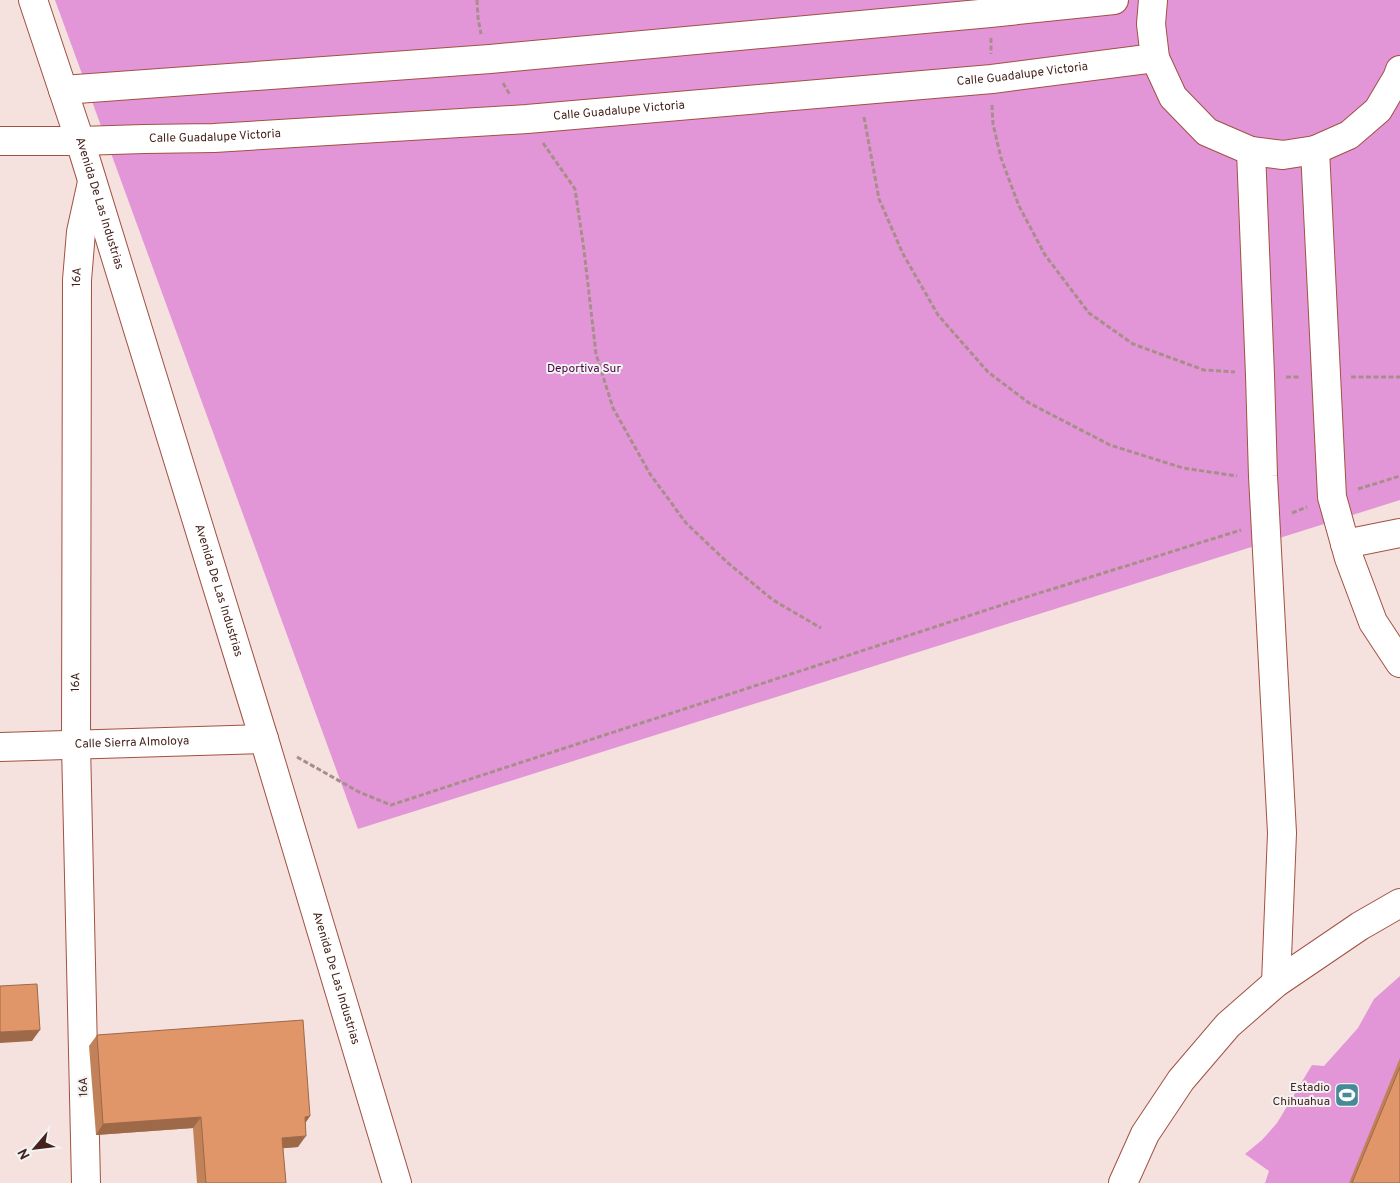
<svg xmlns="http://www.w3.org/2000/svg" width="1400" height="1183" font-family="Overpass,sans-serif">
<style>
.green{fill:#e296d7}
.lines{fill:none;stroke-linecap:round;stroke-linejoin:round}
.minor-casing{stroke:#a15142;stroke-width:30}
.major-casing{stroke:#a15142;stroke-width:30}
.path{stroke:#a88e89;stroke-width:3;stroke-dasharray:5 2.5;stroke-linecap:butt}
.minor{stroke:#fff;stroke-width:28}
.major{stroke:#fff;stroke-width:28}
.wall{fill:#c18159}
.shaded-wall{fill:#9d6949}
.building{fill:#e09668;stroke:#9d6949}
.labels{text-anchor:middle;dominant-baseline:central;stroke-width:4;stroke-linejoin:round;paint-order:stroke}
.street-label{font-size:12px;fill:#45231c;stroke:#f3f3f3}
.park-label{font-size:12px;fill:#4d0547;stroke:#f3f3f3}
.poi-label{font-size:12px;fill:#45231c;stroke:#f3f3f3;text-anchor:end}
</style>
<rect width="100%" height="100%" fill="#f5e1dd"/>
<g class="green">
<polygon points="55,0 1400,0 1400,500 358,829"/>
<polygon points="1400,976 1400,1183 1265,1183 1269,1171 1245,1154 1262,1140 1277,1123 1312,1065 1324,1066 1358,1028 1374,999"/>
</g>
<g class="lines">
<defs>
<g id="minor">
<polyline points="1153,0 1151,24 1155,58 1173,97 1207,132 1251,151 1283,155 1315,150 1349,135 1378,110 1397,78 1400,70"/>
<polyline points="63,90 490,59 990,13 1114,0"/>
<path id="s1" d="M0,141H80L144,139L214,138L527,119L992,79L1155,58"/>
<polyline points="1315,150 1332,497 1349,558 1373,622 1400,663"/>
<polyline points="1251,151 1260,375 1263,476 1282,833 1276,983"/>
<polyline points="1345,544 1400,533"/>
<path id="s2" d="M0,747L264,739"/>
<path id="s3" d="M86,1183L76,745L77,280L81,232L92,182"/>
<polyline points="1123,1183 1145,1134 1181,1080 1228,1025 1276,983 1360,926 1400,903"/>
</g>
<g id="major">
<path id="s4" d="M33,0L80,141L264,739L397,1183"/>
</g>
</defs>
<use href="#minor" class="minor-casing"/>
<use href="#major" class="major-casing"/>
<g class="path">
<polyline points="477,0 478,18 481,34"/>
<polyline points="991,38 991,54"/>
<polyline points="503,83 510,95"/>
<polyline points="992,105 993,124 1001,158 1019,206 1045,255 1089,313 1133,344 1204,370 1235,372"/>
<polyline points="864,117 879,199 903,254 938,315 988,372 1029,403 1110,445 1183,468 1237,476"/>
<polyline points="543,143 575,189 584,250 596,354 613,408 650,474 686,523 728,563 773,600 821,628"/>
<polyline points="1286,377 1300,377"/>
<polyline points="1351,377 1400,377"/>
<polyline points="1358,489 1400,476"/>
<polyline points="1292,513 1307,507"/>
<polyline points="297,757 359,792 391,805 1014,601 1241,530"/>
</g>
<use href="#minor" class="minor"/>
<use href="#major" class="major"/>
</g>
<g class="wall">
<polygon points="97,1035 310,1116 305,1123 298,1147 283,1148 286,1183 197,1183 193,1128 96,1135 89,1046"/>
<polygon points="1400,1058 1400,1183 1349,1183"/>
</g>
<g class="shaded-wall">
<polygon points="40,1030 32,1041 0,1043 0,1032"/>
<polygon points="310,1116 302,1128 305,1117"/>
<polygon points="201,1117 193,1128 96,1135 103,1124"/>
<polygon points="306,1136 298,1147 274,1149 282,1138"/>
</g>
<g class="building">
<polygon points="37,984 40,1030 0,1032 0,986"/>
<polygon points="303,1020 310,1116 305,1117 306,1136 282,1138 286,1183 206,1183 201,1117 103,1124 97,1035"/>
<polygon points="1400,1067 1400,1183 1352,1183"/>
</g>
<defs>
<symbol id="stadium-square" viewBox="-11 -11 22 22"><rect x="-9" y="-9" width="18" height="18" rx="4" fill="#468a98" stroke="#f3f3f3"/><path d="M0-5a6.5 5 0 1 0 0 10a6.5 5 0 1 0 0-10ZM-3.5-1.8h7v3.6h-7Z" fill="#fff"/></symbol>
</defs>
<g fill-rule="evenodd">
<use href="#stadium-square" x="1333" y="1081" width="28" height="28"/>
</g>
<g class="labels">
<g class="street-label">
<text stroke="none"><textPath href="#s1" startOffset="1025">Calle Guadalupe Victoria</textPath></text>
<text stroke="none"><textPath href="#s1" startOffset="620">Calle Guadalupe Victoria</textPath></text>
<text stroke="none"><textPath href="#s1" startOffset="215">Calle Guadalupe Victoria</textPath></text>
<text stroke="none"><textPath href="#s4" startOffset="214">Avenida De Las Industrias</textPath></text>
<text stroke="none"><textPath href="#s3" startOffset="906">16A</textPath></text>
<text stroke="none"><textPath href="#s4" startOffset="619">Avenida De Las Industrias</textPath></text>
<text stroke="none"><textPath href="#s3" startOffset="501">16A</textPath></text>
<text stroke="none"><textPath href="#s2" startOffset="132">Calle Sierra Almoloya</textPath></text>
<text stroke="none"><textPath href="#s4" startOffset="1024">Avenida De Las Industrias</textPath></text>
<text transform="translate(84 1087) rotate(-91)">16A</text>
</g>
<g class="park-label">
<text x="584" y="369">Deportiva Sur</text>
</g>
<g class="poi-label">
<text x="1330" y="1088">Estadio<tspan x="1330" dy="14">Chihuahua</tspan></text>
</g>
</g>
<g transform="translate(35 1148) rotate(242)" stroke="#f3f3f3" stroke-width="4" paint-order="stroke">
<path d="M0-4L9 19L0 12L-9 19Z" fill="#45231c"/>
<text y="-8" font-size="14" font-weight="bold" text-anchor="middle" fill="#45231c">N</text>
</g>
</svg>
